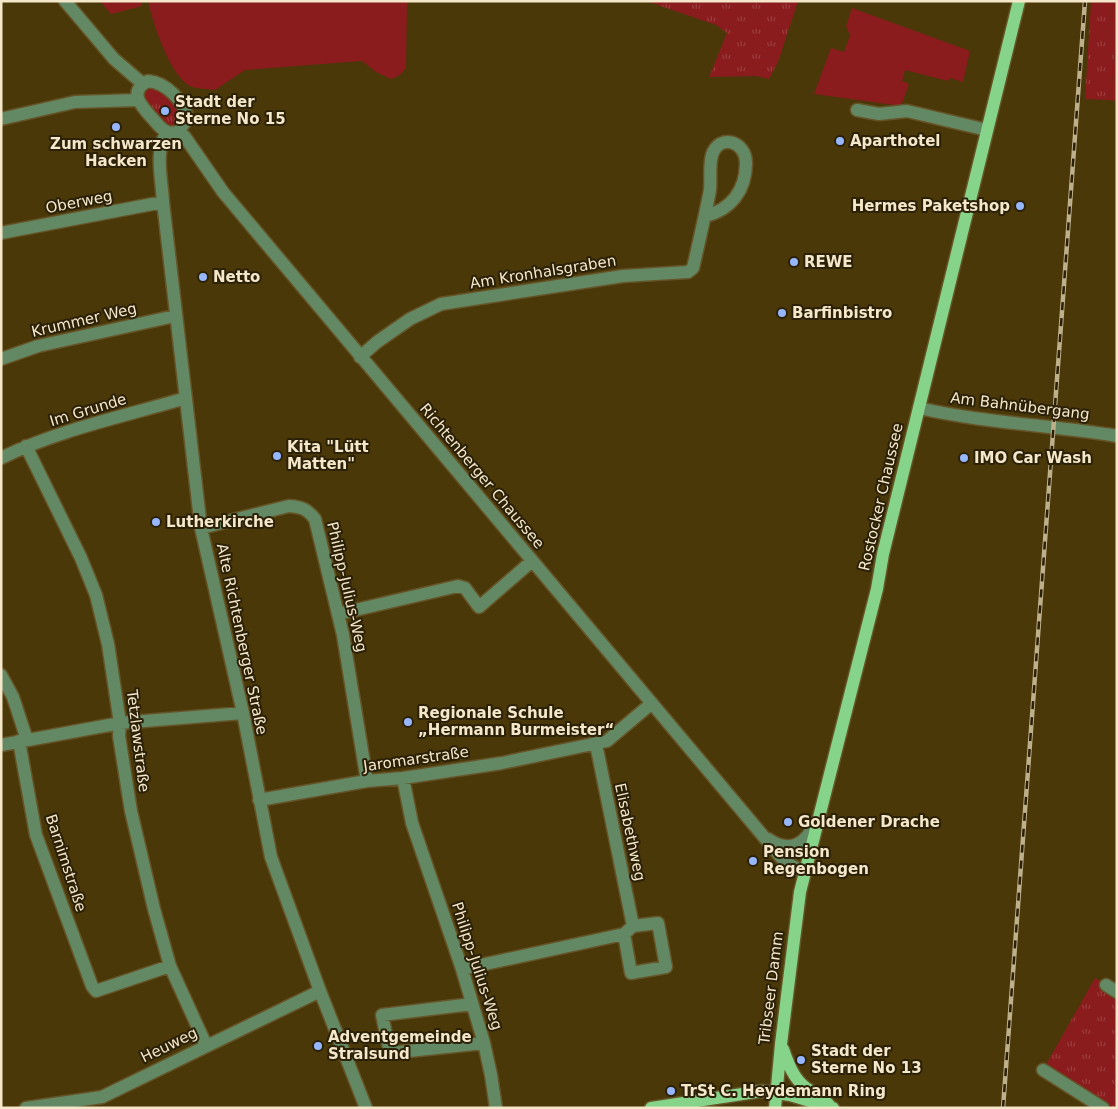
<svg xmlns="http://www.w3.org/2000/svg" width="1118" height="1109" font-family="'DejaVu Sans',sans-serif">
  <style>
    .grass { fill: url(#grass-tufts) }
    .green { fill: #8a1c1e }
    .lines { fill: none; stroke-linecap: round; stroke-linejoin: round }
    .minor-casing { stroke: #655427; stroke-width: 15 }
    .major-casing { stroke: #655427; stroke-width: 15 }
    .minor { stroke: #638864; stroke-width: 12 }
    .major { stroke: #86d48a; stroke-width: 12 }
    .rail-casing { stroke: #bfb08c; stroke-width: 4.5 }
    .rail { stroke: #2b2008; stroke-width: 2.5; stroke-dasharray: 8; stroke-linecap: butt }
    .poi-dot { fill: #96b6fd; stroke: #2b2008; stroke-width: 2 }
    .labels { text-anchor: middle; stroke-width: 4; stroke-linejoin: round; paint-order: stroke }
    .poi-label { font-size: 15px; font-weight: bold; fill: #f5e7ca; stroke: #2b2008; text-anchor: start }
    .street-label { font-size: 15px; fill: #f5e7ca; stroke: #2b2008 }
  </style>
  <defs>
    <pattern id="grass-tufts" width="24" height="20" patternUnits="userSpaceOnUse" patternTransform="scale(1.25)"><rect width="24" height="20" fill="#8a1c1e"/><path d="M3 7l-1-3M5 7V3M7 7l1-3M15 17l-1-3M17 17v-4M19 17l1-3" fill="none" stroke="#9b3d3d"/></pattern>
  </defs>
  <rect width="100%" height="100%" fill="#4a3808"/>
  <!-- grass -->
  <path class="grass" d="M646,1H798L778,62L769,79L756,76L709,77L727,33L716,25Z
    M1091,1H1109L1111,16L1106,33L1108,44H1116L1111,94L1109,100L1085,99Z
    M152,88C163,91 179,107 180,119C178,123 176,126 171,126C164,125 159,117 155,113C148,105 137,94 152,88Z
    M1095,978L1117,991V1108H1103L1043,1070Z"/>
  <!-- green -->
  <path class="green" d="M100,1H141L142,6L111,14Z
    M148,1H407L406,68L400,75L391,79L376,72L362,61L245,70L215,90C208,89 194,89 188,85C169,72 153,24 148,1Z
    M1109,1H1117V101L1109,100L1111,94L1116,44H1107L1106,33L1111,16Z
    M852,8L970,51L963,82L950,78L948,81L905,70L902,81L909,84L901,106L814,94L831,48L844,52L850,35L846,26Z"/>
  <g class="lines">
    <defs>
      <path id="minor" d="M65,1L114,59L143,84
        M148,81C165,82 186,102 187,119L179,131C175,133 172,133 168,132C161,130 157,123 153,119C142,107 127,92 148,81Z
        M857,110L879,114L907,111L987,130
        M1,119L75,102L138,100
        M179,131L185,137L223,192L785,862L804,872
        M167,132C154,151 162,180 163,202L201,528L243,713L271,857L320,991L366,1108
        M1,233L163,202
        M360,357L377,342L410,319L441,304L623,276L688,272L693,268C699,242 705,216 710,190C711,179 709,165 712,155C719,133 746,141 746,163C746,190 731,210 705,216
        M1,359L38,346L175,316
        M919,408C984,423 1051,425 1117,436
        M26,446L81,558L96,595L108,644L120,723L119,736L131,811L154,909L170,966L206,1045
        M1,458C58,430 125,416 186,398
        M201,528L289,506C302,507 307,509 315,519L343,635L367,781
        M338,614L458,586L465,588L479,607L532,561
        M1,675L13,697L27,740
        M19,741L36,835L92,986L96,991L170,966
        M1,745L120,723L243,713
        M403,778L412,823L462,969L484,1043L491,1075L496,1108
        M259,800L367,781L403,778L502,763L607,741L652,703
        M768,839C791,855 806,843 817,821
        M624,934L631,973L666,967L658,923L633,926
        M462,969L624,934L633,926L596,744
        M1106,985L1117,992
        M472,1004L382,1015L390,1053L484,1043
        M1043,1070L1103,1108
        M26,1108L102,1097L320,991"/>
      <path id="major" d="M783,1049C788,1063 793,1078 806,1088C815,1094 822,1097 829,1105
        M651,1108L762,1091L790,1095L833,1108
        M775,1108L781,1044L800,892L877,589L883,554L1019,1"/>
    </defs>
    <!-- minor casing -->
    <use href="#minor" class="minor-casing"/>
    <!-- major casing -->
    <use href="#major" class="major-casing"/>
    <!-- minor -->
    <use href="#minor" class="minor"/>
    <!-- major -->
    <use href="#major" class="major"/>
    <defs>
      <path id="rail" d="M1003,1108L1085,1"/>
    </defs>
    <!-- rail casing -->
    <use href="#rail" class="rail-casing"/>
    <!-- rail -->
    <use href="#rail" class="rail"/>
  </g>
  <!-- markers -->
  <g class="poi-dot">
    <circle cx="165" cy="111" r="5"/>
    <circle cx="116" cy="127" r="5"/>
    <circle cx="840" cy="141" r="5"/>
    <circle cx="1020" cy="206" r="5"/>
    <circle cx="794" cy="262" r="5"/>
    <circle cx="203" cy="277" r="5"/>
    <circle cx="782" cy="313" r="5"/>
    <circle cx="277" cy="456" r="5"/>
    <circle cx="964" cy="458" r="5"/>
    <circle cx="156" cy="522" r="5"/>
    <circle cx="408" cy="722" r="5"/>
    <circle cx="788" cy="822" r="5"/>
    <circle cx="753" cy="861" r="5"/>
    <circle cx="318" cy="1046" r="5"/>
    <circle cx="801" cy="1060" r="5"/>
    <circle cx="671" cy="1091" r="5"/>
  </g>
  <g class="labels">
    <!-- poi labels -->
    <g class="poi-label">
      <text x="175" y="107">Stadt der<tspan x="175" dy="17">Sterne No 15</tspan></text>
      <text x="850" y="146">Aparthotel</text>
      <text x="116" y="149" text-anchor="middle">Zum schwarzen<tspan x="116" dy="17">Hacken</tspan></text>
      <text x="1010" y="211" text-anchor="end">Hermes Paketshop</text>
      <text x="804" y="267">REWE</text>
      <text x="213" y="282">Netto</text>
      <text x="792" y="318">Barfinbistro</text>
      <text x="287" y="452">Kita "Lütt<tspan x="287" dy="17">Matten"</tspan></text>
      <text x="974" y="463">IMO Car Wash</text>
      <text x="166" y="527">Lutherkirche</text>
      <text x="418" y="718">Regionale Schule<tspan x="418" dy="17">„Hermann Burmeister“</tspan></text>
      <text x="798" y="827">Goldener Drache</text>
      <text x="763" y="857">Pension<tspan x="763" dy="17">Regenbogen</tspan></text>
      <text x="328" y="1042">Adventgemeinde<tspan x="328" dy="17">Stralsund</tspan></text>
      <text x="811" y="1056">Stadt der<tspan x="811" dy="17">Sterne No 13</tspan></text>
      <text x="681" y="1096">TrSt C. Heydemann Ring</text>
    </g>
    <!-- street labels -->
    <g class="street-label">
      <text transform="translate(79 202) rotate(-11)" y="5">Oberweg</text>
      <text transform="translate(543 272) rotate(-9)" y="5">Am Kronhalsgraben</text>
      <text transform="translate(84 320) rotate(-13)" y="5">Krummer Weg</text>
      <text transform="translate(1020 406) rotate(7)" y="5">Am Bahnübergang</text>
      <text transform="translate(88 410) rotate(-17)" y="5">Im Grunde</text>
      <text transform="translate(482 476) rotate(50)" y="5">Richtenberger Chaussee</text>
      <text transform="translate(881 497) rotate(-77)" y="5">Rostocker Chaussee</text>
      <text transform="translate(347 587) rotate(77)" y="5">Philipp-Julius-Weg</text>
      <text transform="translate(242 639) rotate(78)" y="5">Alte Richtenberger Straße</text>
      <text transform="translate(138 741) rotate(83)" y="5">Tetzlawstraße</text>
      <text transform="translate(416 759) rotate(-8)" y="5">Jaromarstraße</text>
      <text transform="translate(630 832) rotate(78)" y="5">Elisabethweg</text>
      <text transform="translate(66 863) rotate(72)" y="5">Barnimstraße</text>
      <text transform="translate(477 966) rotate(72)" y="5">Philipp-Julius-Weg</text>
      <text transform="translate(771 988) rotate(-83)" y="5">Tribseer Damm</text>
      <text transform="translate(169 1045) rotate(-26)" y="5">Heuweg</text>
    </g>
  </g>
  <!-- border -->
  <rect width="1118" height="1109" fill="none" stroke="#f5e7ca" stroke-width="5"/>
</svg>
